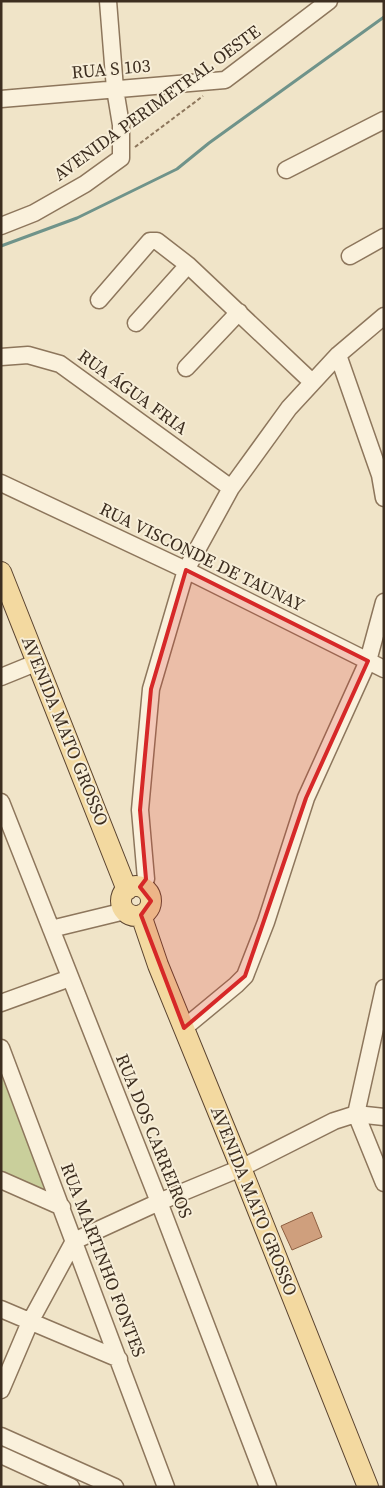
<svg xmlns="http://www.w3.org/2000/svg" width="385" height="1488" font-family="'Source Serif 4',serif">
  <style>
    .green { fill: #c9cf9b }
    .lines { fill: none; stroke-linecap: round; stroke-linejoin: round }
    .stream { stroke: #6f938a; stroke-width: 3 }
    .building { fill: #cf9f7d; stroke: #8d5f41 }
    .minor-casing { stroke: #8d765c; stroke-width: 19 }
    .major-casing { stroke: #5b4430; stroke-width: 22 }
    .path { stroke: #8d765c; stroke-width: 2; stroke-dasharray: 4 2.5; stroke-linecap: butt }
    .minor { stroke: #faf1dc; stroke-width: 16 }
    .major { stroke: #f3d9a0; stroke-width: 20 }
    .marked { fill: #d62828; fill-opacity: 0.2; stroke: #d62828; stroke-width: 4; stroke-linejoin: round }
    .labels { text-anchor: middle; stroke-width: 4; stroke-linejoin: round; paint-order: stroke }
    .street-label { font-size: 18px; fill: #3d2e20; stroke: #f7eed8 }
  </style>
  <rect width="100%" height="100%" fill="#f0e4c8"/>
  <!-- green -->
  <path class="green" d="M1,1074L42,1182L45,1193L1,1178Z"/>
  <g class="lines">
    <!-- stream -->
    <path class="stream" d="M1,246L77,218L177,169L209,143L384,17"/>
  </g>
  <!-- building -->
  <path class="building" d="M312,1212L322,1237L292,1250L281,1226Z"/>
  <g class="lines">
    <defs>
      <path id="minor" d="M1,99L225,80L329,1
        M286,170L384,120
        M1,226L34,213L85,184L121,158V125L115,89L108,1
        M350,256L384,237
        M99,300L150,241H157L188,265L312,382
        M136,323L188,265
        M338,355L380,475L384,498
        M1,357L28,355L60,364L231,488
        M186,368L239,312
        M1,483L186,570L384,669
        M1,677L38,662
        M1,802L159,1202L268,1487
        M140,887L146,879L140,810L151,689L186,570L231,488L289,408L338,355L384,316
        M51,929L125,911
        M384,988L356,1114L384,1183
        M1,1003L70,978
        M184,1028L236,985L245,976L266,922L306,798L368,661L384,602
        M1,1048L166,1487
        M1,1180L62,1207
        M1,1309L119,1359
        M1,1390L30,1322L74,1241L159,1202L241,1168L334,1121L356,1114L384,1117
        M1,1436L115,1487
        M1,1455L71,1487"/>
      <path id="major" d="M1,572L127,890
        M121 901a15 15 0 1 1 30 0a15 15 0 1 1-30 0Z
        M141,915L158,965L241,1168L368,1487"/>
    </defs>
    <!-- minor casing -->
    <use href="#minor" class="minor-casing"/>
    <!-- major casing -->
    <use href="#major" class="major-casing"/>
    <!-- path -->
    <path class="path" d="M135,147L203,96"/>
    <!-- minor -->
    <use href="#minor" class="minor"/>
    <!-- major -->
    <use href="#major" class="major"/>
  </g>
  <!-- marked area -->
  <path class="marked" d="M186,570L368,661L306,798L245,976L184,1028L141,915L151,901L140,887L146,879L140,810L151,689Z"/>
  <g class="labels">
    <!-- street labels -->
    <g class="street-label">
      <text transform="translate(111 69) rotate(-5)" y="6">RUA S 103</text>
      <text transform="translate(157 103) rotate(-36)" y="6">AVENIDA PERIMETRAL OESTE</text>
      <text transform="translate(133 392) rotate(36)" y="6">RUA ÁGUA FRIA</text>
      <text transform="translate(202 557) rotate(26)" y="6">RUA VISCONDE DE TAUNAY</text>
      <text transform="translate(65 731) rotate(68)" y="6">AVENIDA MATO GROSSO</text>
      <text transform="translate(154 1136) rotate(68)" y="6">RUA DOS CARREIROS</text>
      <text transform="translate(254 1201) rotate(68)" y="6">AVENIDA MATO GROSSO</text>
      <text transform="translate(103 1260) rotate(69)" y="6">RUA MARTINHO FONTES</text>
    </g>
  </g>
  <!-- border -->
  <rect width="385" height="1488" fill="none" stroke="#3d2e20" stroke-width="5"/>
</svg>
